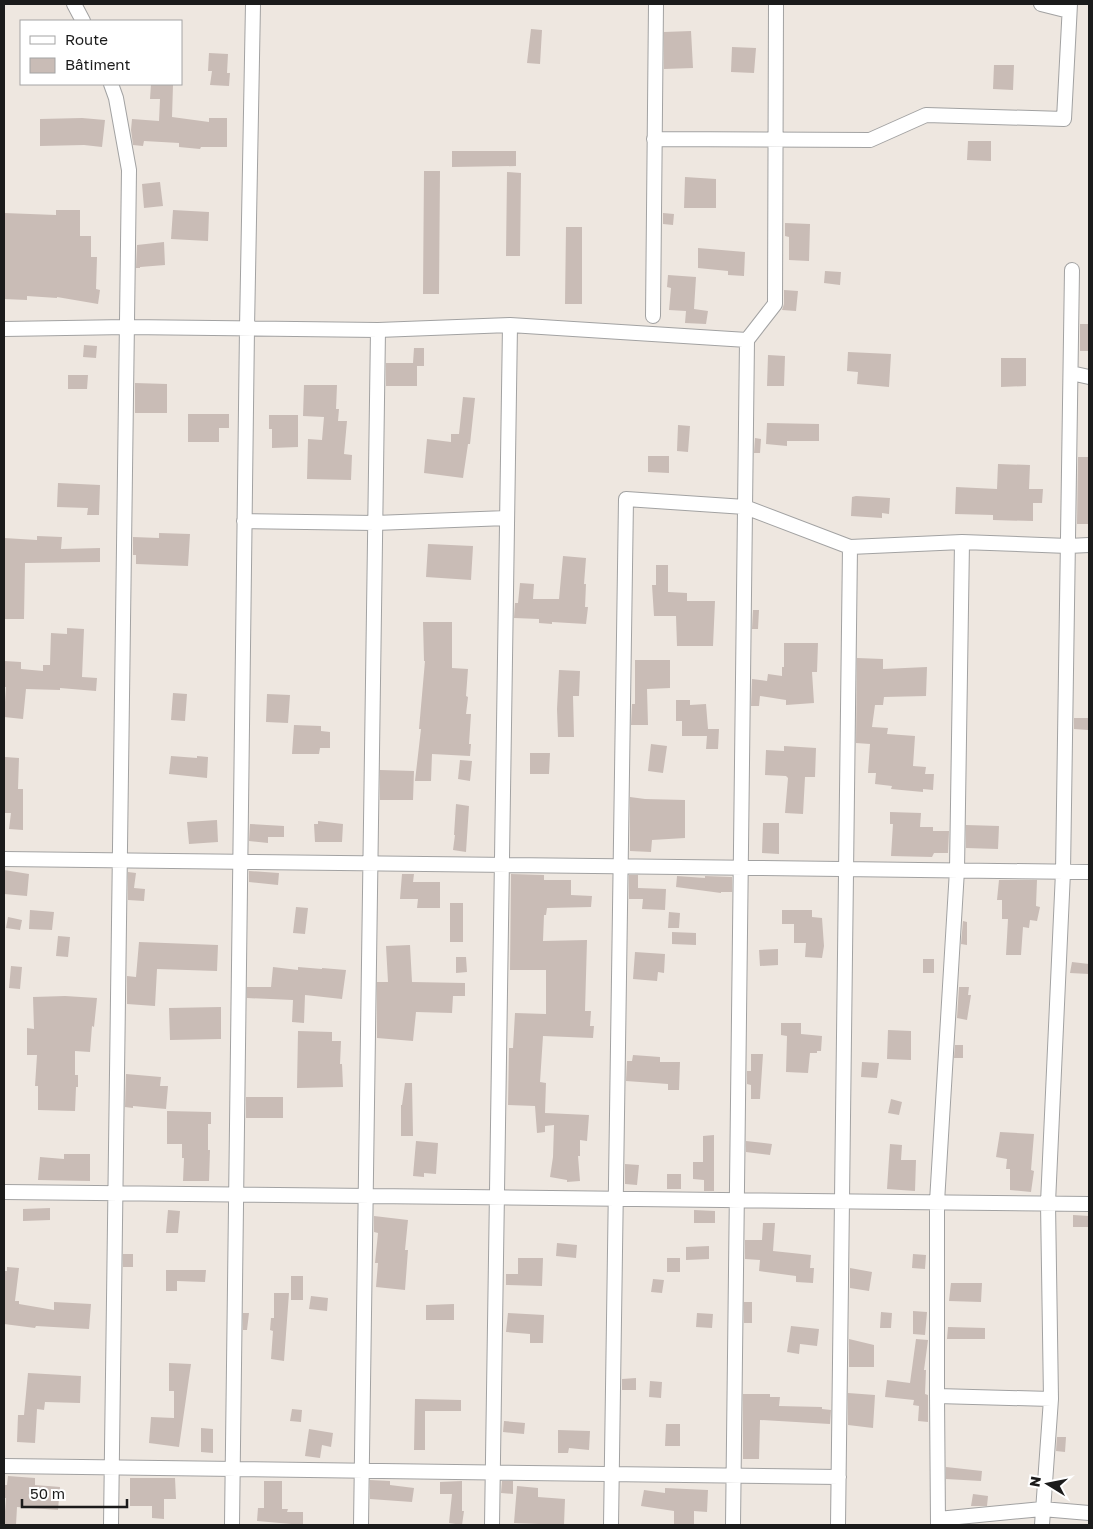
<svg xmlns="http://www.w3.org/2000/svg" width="1093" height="1529" font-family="'Golos Text',sans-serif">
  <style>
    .building { fill: #c9bcb6 }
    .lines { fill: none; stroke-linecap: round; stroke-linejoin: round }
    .minor-casing { stroke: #a2a2a2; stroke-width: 16 }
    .minor { stroke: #fff; stroke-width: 14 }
  </style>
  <rect width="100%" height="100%" fill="#eee7e0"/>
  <!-- building -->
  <path class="building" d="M531,29L542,30L540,64L527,63Z
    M691,31L693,68L664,69V32Z
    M732,47L756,48L754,73L731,72Z
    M209,53L228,54L227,73H230L229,86L210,85L212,71H208Z
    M994,65H1014L1013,90L993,89Z
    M151,84L173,85L172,117L209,122V118H227V147H201L200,149L179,147V143L144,141L143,146L133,145L131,130L132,119L159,121L160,99H150Z
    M82,118L105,120L102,147L84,145L40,146V119Z
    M968,141H991V161L967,160Z
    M452,151H516V166L452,167Z
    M424,171H440L439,294H423Z
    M507,172L521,173L520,256H506Z
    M685,177L716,179V208H684Z
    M160,182L163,206L144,208L142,184Z
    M56,210H80V236H91V257H97L96,289L100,290L98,304L57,297V298L27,296V300L4,299V213L56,215Z
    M173,210L209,212L208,241L171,239Z
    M663,213L674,214L673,225L663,224Z
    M785,223L810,224L809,261L789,260V237L785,236Z
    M566,227H582V304H565Z
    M164,242L165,265L140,267V268H136L137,245Z
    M698,248L745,252L744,276L728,275V271L698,268Z
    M825,271L841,272L840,285L824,283Z
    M668,275L696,277L694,309L708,311L706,324L685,323L686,311L669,310L671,288L667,287Z
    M784,290L798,291L796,311L782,310L784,304Z
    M1080,324H1089V351H1080Z
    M84,345L97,346L96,358L83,357Z
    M414,348H424V366H417V386H386V363H413Z
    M848,352L891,354L889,387L857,384L858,372L847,371Z
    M768,355L785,356L784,386H767Z
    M1001,358H1026V386L1001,387Z
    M68,375H88L87,389H68Z
    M135,383L167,384V413H135Z
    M304,385H337L336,409H339L338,421H347L344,454L352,455L351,480L307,479L308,439L322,440L324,417L303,416Z
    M463,397L475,398L470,444H468L463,478L424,473L427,439L451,442V434H459Z
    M188,414H229V428H219V442H188Z
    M269,415H298V447L272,448V429H269Z
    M767,423L819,424V441H787V446L766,444Z
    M678,425L690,426L688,452L677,451Z
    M755,438L761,439L760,453H754Z
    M648,456H669V473L648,472Z
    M1078,457H1089V524H1077Z
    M998,464L1030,465L1029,489H1043L1042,503H1033V521L993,520V515L955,514L956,487L997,489Z
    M58,483L100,485L99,515H87L88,508L57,507Z
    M856,496L890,498L889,514L882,513V518L851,516L852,497Z
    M159,533L190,534L188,566L136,564V555H133V537L159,538Z
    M37,536L62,537L61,549L100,548V562L25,563L24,619H4V538L37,540Z
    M428,544L473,546L471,580L426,577Z
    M563,556L586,558L584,584H586L585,607H588L586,624L552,622V624L539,623V619L514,618L515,603H518L520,583L534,584L533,599H559Z
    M656,565H668V592L687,593V601H715L713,646H677L676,616H654L652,585H656Z
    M753,610H759L758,629H752Z
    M423,622H452V668L468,669L466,696L468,697L466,714H471L469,744H471L470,756L432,754L431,781H415L421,729H419L425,661H424Z
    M67,628L84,629L82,677L97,678L96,691L60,688V690L26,689L23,719L4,717L6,687H4V661L21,662V669L43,671V665H50L51,633L67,634Z
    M784,643H818L817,672H812L814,703L786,705V700L760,696L759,706H751L752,679L767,681L768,674L782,676V667H784Z
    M857,658L883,659V669L927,667L926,696L884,697L883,705H875L872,727L888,728L887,734L915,736L913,766L926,767L925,774H934L933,790L923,789V792L891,789L892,786L875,784L876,773H868L870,744L856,743Z
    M635,660H670V688L647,689L648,725H631L632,704H635Z
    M559,670L580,671L579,696H573L574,737H558L557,709Z
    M173,693L187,694L185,721L171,720Z
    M267,694L290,695L288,723L266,722Z
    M676,700H690V705L706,704L708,729H719L718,749H706L707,736H682V721H676Z
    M1074,718H1089L1088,730L1074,729Z
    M294,725L321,726V731L330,732V748H320L319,754H292Z
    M651,744L667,746L663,773L648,771Z
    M784,746L816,748L815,777H805L803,814L785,813L788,778L786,776L765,775L766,750L784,751Z
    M530,753H550L549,774H530Z
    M171,756L197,758V756L208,757L207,778L169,774Z
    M5,757L19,758L18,789H23V830L9,829L11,813H4Z
    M460,760L472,761L470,781L458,779Z
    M380,770L414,771L413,800H380Z
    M630,797L645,799L685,800V838L652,840L651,852L630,851Z
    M456,804L469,806L466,852L453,850L455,835H454Z
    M890,812L921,813L920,827H933V831H949L948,853H934L932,857L891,856L893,824H890Z
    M217,820L218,842L189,844L187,822Z
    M318,821L343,824L342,842H315L314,824H318Z
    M763,823H779V854L762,853Z
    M250,824L284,826V837H268V843L249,841Z
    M966,825L999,826L998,849L966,848Z
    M4,870L29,874L27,896L4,894Z
    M249,871L279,873L278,885L249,882Z
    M128,872L136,873L134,888L145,889L144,901L128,900Z
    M402,874H414L413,882H440V908H417L418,899H400Z
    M511,874L544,875V880H571V895L592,896L591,907L547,908L546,915H544L543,941L587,940L585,1011H591L590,1026H594L593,1038L543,1036L540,1082L546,1083L545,1113L589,1115L587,1141L580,1140V1156H578L580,1181L567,1182V1180L550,1177L553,1157L554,1125L545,1126V1132L537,1133L535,1106L508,1105L509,1048H513L515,1013L546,1014V970H510Z
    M629,875H638V888L666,889L665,910L642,909L643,899H629Z
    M677,876L705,878V876L732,877V892H721V893L676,887Z
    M999,880H1037L1036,906L1040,907L1037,921L1030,920L1029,928L1023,927L1021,955H1006L1008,919H1002V900H997Z
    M450,903H463V942H450Z
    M296,907L308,908L305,934L293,933Z
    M30,910L54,912L52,930L29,929Z
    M782,910H812V917L822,918L824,946L822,958L805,957L806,943H794V924H782Z
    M669,912L680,913L679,928H668Z
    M8,917L22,920L20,930L6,928Z
    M963,921L967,922V945L961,944Z
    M672,932L696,933V945L672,944Z
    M58,936L70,937L68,957L56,956Z
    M139,942L218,945L217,971L157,969L155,1006L127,1004V976L136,977Z
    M410,945L412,982L465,983V996H453L452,1013L416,1012L413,1041L377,1038V982H388L386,946Z
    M778,949V965L760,966L759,950Z
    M635,952L665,954L664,973L658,972L657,981L633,979Z
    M456,957H466L467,972L456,973Z
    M923,959H934V973H923Z
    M1072,962L1089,964V974L1070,973Z
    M11,966L22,967L20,989L9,988Z
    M273,967L298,970V967L322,969V968L346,970L342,999L305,995L304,1023L292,1022L293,1000L247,998V987H271Z
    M959,987H969L968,995H971L967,1020L957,1018Z
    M65,996L97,998L94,1027L92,1026L90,1052L75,1051V1075H78V1087H76L75,1111L38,1110V1086H35L37,1055H27V1028L34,1029L33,997Z
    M221,1007V1039L170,1040L169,1008Z
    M781,1023H801V1034L822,1036L821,1051H817V1053H810L808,1073L786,1072L787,1036L781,1035Z
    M888,1030L911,1031V1060L887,1059Z
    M298,1031L332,1032V1041H341L340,1064H342L343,1087L297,1088Z
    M955,1045H963V1058H954Z
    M751,1054H763L760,1099H751V1085L747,1084V1071H751Z
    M633,1055L660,1057V1062H680L679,1090H668V1084L626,1081L627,1061H632Z
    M862,1062L879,1063L877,1078L861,1077Z
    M126,1074L161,1077L160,1086H168L166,1109L133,1106V1108L125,1107Z
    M405,1083H412L413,1136H401V1105H402Z
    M246,1097H283V1118H246Z
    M891,1099L902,1102L899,1115L888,1113Z
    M167,1111L211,1112V1124H208V1150H210L209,1181H183L184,1158H182V1144H167Z
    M1000,1132L1034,1134L1031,1170L1034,1171L1031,1192L1010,1190V1169H1006L1007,1159L996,1157Z
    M714,1135V1191H704V1180L693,1179V1162H703V1136Z
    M416,1141L438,1143L436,1174L424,1173V1177L413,1176Z
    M746,1141L772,1144L770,1155L746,1152Z
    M890,1144L902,1145L901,1160H916L915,1191L887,1189Z
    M64,1154H90V1181L38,1180L40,1157L64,1159Z
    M625,1164L639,1165L637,1185L625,1184Z
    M667,1174H681V1189H667Z
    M50,1208V1220L23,1221V1209Z
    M168,1210L180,1211L178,1233H166Z
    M694,1210L715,1211V1223H694Z
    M1073,1215L1089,1216V1227H1073Z
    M374,1216L408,1220L405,1250H408L405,1290L376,1287L378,1263H375L378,1233L374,1232Z
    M763,1223H775L773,1251L811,1255L810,1268H814L813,1283L796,1282V1276L759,1271L760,1260L745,1259V1240H762Z
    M557,1243L577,1245L576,1258L556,1256Z
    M709,1246V1259L686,1260V1247Z
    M123,1254H133V1267H123Z
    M913,1254L926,1255L925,1269L912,1268Z
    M518,1258H543L542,1286L506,1285V1274H518Z
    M667,1258H680V1272H667Z
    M7,1267L19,1268L15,1301H19V1304L54,1310V1302L91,1304L89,1329L36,1326L35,1328L4,1324V1271H7Z
    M850,1268L872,1272L869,1291L850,1288Z
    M166,1270H206L205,1282L177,1281V1291H166Z
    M291,1276H303V1300H291Z
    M653,1279L664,1280L662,1293L651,1292Z
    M951,1283H982L981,1302L949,1301Z
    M274,1293H289L284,1361L271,1359L273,1331L270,1330L271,1318H274Z
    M311,1296L328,1298L327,1311L309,1309Z
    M744,1302H752V1323H744Z
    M454,1304V1320H426V1305Z
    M913,1311L927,1312L925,1335L913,1334Z
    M881,1312L892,1313L891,1328H880Z
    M243,1313H249L247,1330H243Z
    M508,1313L544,1315L543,1343H530V1334L506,1332Z
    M697,1313L713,1314L712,1328L696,1327Z
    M791,1326L819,1329L817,1346L800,1344L799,1354L787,1352Z
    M948,1327L985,1328V1339H947Z
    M849,1339L874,1345V1367H849Z
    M916,1339L928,1340L924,1370H926L925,1394L928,1395V1422L918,1421L919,1406L913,1405L914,1400L885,1397L887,1380L910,1383Z
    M169,1363L191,1364L179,1447L149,1443L151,1417L174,1418V1391H169Z
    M28,1373L81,1376L80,1403L45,1402L44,1410L37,1409L35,1443L17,1442L18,1415H24Z
    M636,1378V1390H622V1379Z
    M650,1381L662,1382L661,1398L649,1397Z
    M848,1393L875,1395L873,1428L848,1425Z
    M743,1394H770V1397H780L779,1406L822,1407V1409L831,1410L830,1424L760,1420L759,1459H743Z
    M415,1399L461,1400V1411H425V1450H414Z
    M292,1409L302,1410L301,1422L290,1421Z
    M504,1421L525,1423L524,1434L503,1432Z
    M666,1424H680V1446H665Z
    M201,1428L213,1429V1453L201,1452Z
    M309,1429L333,1433L331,1447L322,1445L320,1458L305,1456Z
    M558,1430L590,1431L589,1450L569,1448L568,1453H558Z
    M1057,1437H1066L1065,1452L1056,1451Z
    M946,1467L982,1471L981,1481L946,1479Z
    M8,1476L35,1478V1485L60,1487L58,1510L17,1507L16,1525H4L6,1498H4V1485H7Z
    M130,1478H175L176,1499H164V1519L152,1518V1506H130Z
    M370,1480L390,1481V1485L414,1488L412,1502L370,1499Z
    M264,1481H282V1509H288L287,1512H303V1525L257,1521L258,1508H264Z
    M462,1481V1511H464L462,1525L449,1523L452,1494H440V1482Z
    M502,1481H513V1494L501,1493Z
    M517,1486L538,1488V1497L565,1499L564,1525L514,1523Z
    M665,1488L708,1490L707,1512L694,1511V1525H674V1511L641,1506L644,1490L665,1493Z
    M973,1494L988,1496L987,1506H971Z"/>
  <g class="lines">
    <defs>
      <path id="minor" d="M74,4L83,21
        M1041,4L1069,11
        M111,84L116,98L129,170L111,1525
        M654,139L870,140L926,115L1064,119L1070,4
        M653,316L656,4
        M4,329L127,327L378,330L510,325L747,340
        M1071,373L1089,377
        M244,521L375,523L507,518
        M4,859L1089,872
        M4,1192L1089,1204
        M937,1396L1051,1399
        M4,1466L839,1477
        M938,1519L1042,1509L1089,1513
        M232,1525L247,328L253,4
        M361,1525L378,330
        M492,1525L510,325
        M611,1525L626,499L745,507L850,547L962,542L1068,546L1089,545
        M733,1525L747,340L775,304L776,4
        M838,1525L850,547
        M938,1525L937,1396V1202L957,870L962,542
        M1042,1525L1051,1399L1048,1203L1063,872L1072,270"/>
    </defs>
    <!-- minor casing -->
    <use href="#minor" class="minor-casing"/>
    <!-- minor -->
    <use href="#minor" class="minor"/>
  </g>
  <!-- border -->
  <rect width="1093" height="1529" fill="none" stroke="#1b1b1b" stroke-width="10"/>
  <!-- legend -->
  <rect x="20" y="20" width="162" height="65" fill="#ffffff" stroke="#a4a4a4"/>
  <rect x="30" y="36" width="25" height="8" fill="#ffffff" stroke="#a4a4a4"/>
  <text x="65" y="45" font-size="15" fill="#1b1b1b">Route</text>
  <rect x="30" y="58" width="25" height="15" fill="#c9bcb6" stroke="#a4a4a4"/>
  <text x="65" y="70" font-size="15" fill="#1b1b1b">Bâtiment</text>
  <!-- north arrow -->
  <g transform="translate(1048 1484) rotate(280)" stroke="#ffffff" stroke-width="4" paint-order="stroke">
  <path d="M0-4L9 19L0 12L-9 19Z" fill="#1b1b1b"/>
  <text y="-8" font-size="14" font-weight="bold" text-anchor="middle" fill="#1b1b1b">N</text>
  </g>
  <!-- scale -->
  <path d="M22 1499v8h105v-8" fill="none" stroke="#1b1b1b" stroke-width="2.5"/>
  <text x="30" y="1499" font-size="15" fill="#1b1b1b" stroke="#ffffff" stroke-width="4" paint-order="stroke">50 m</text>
</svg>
